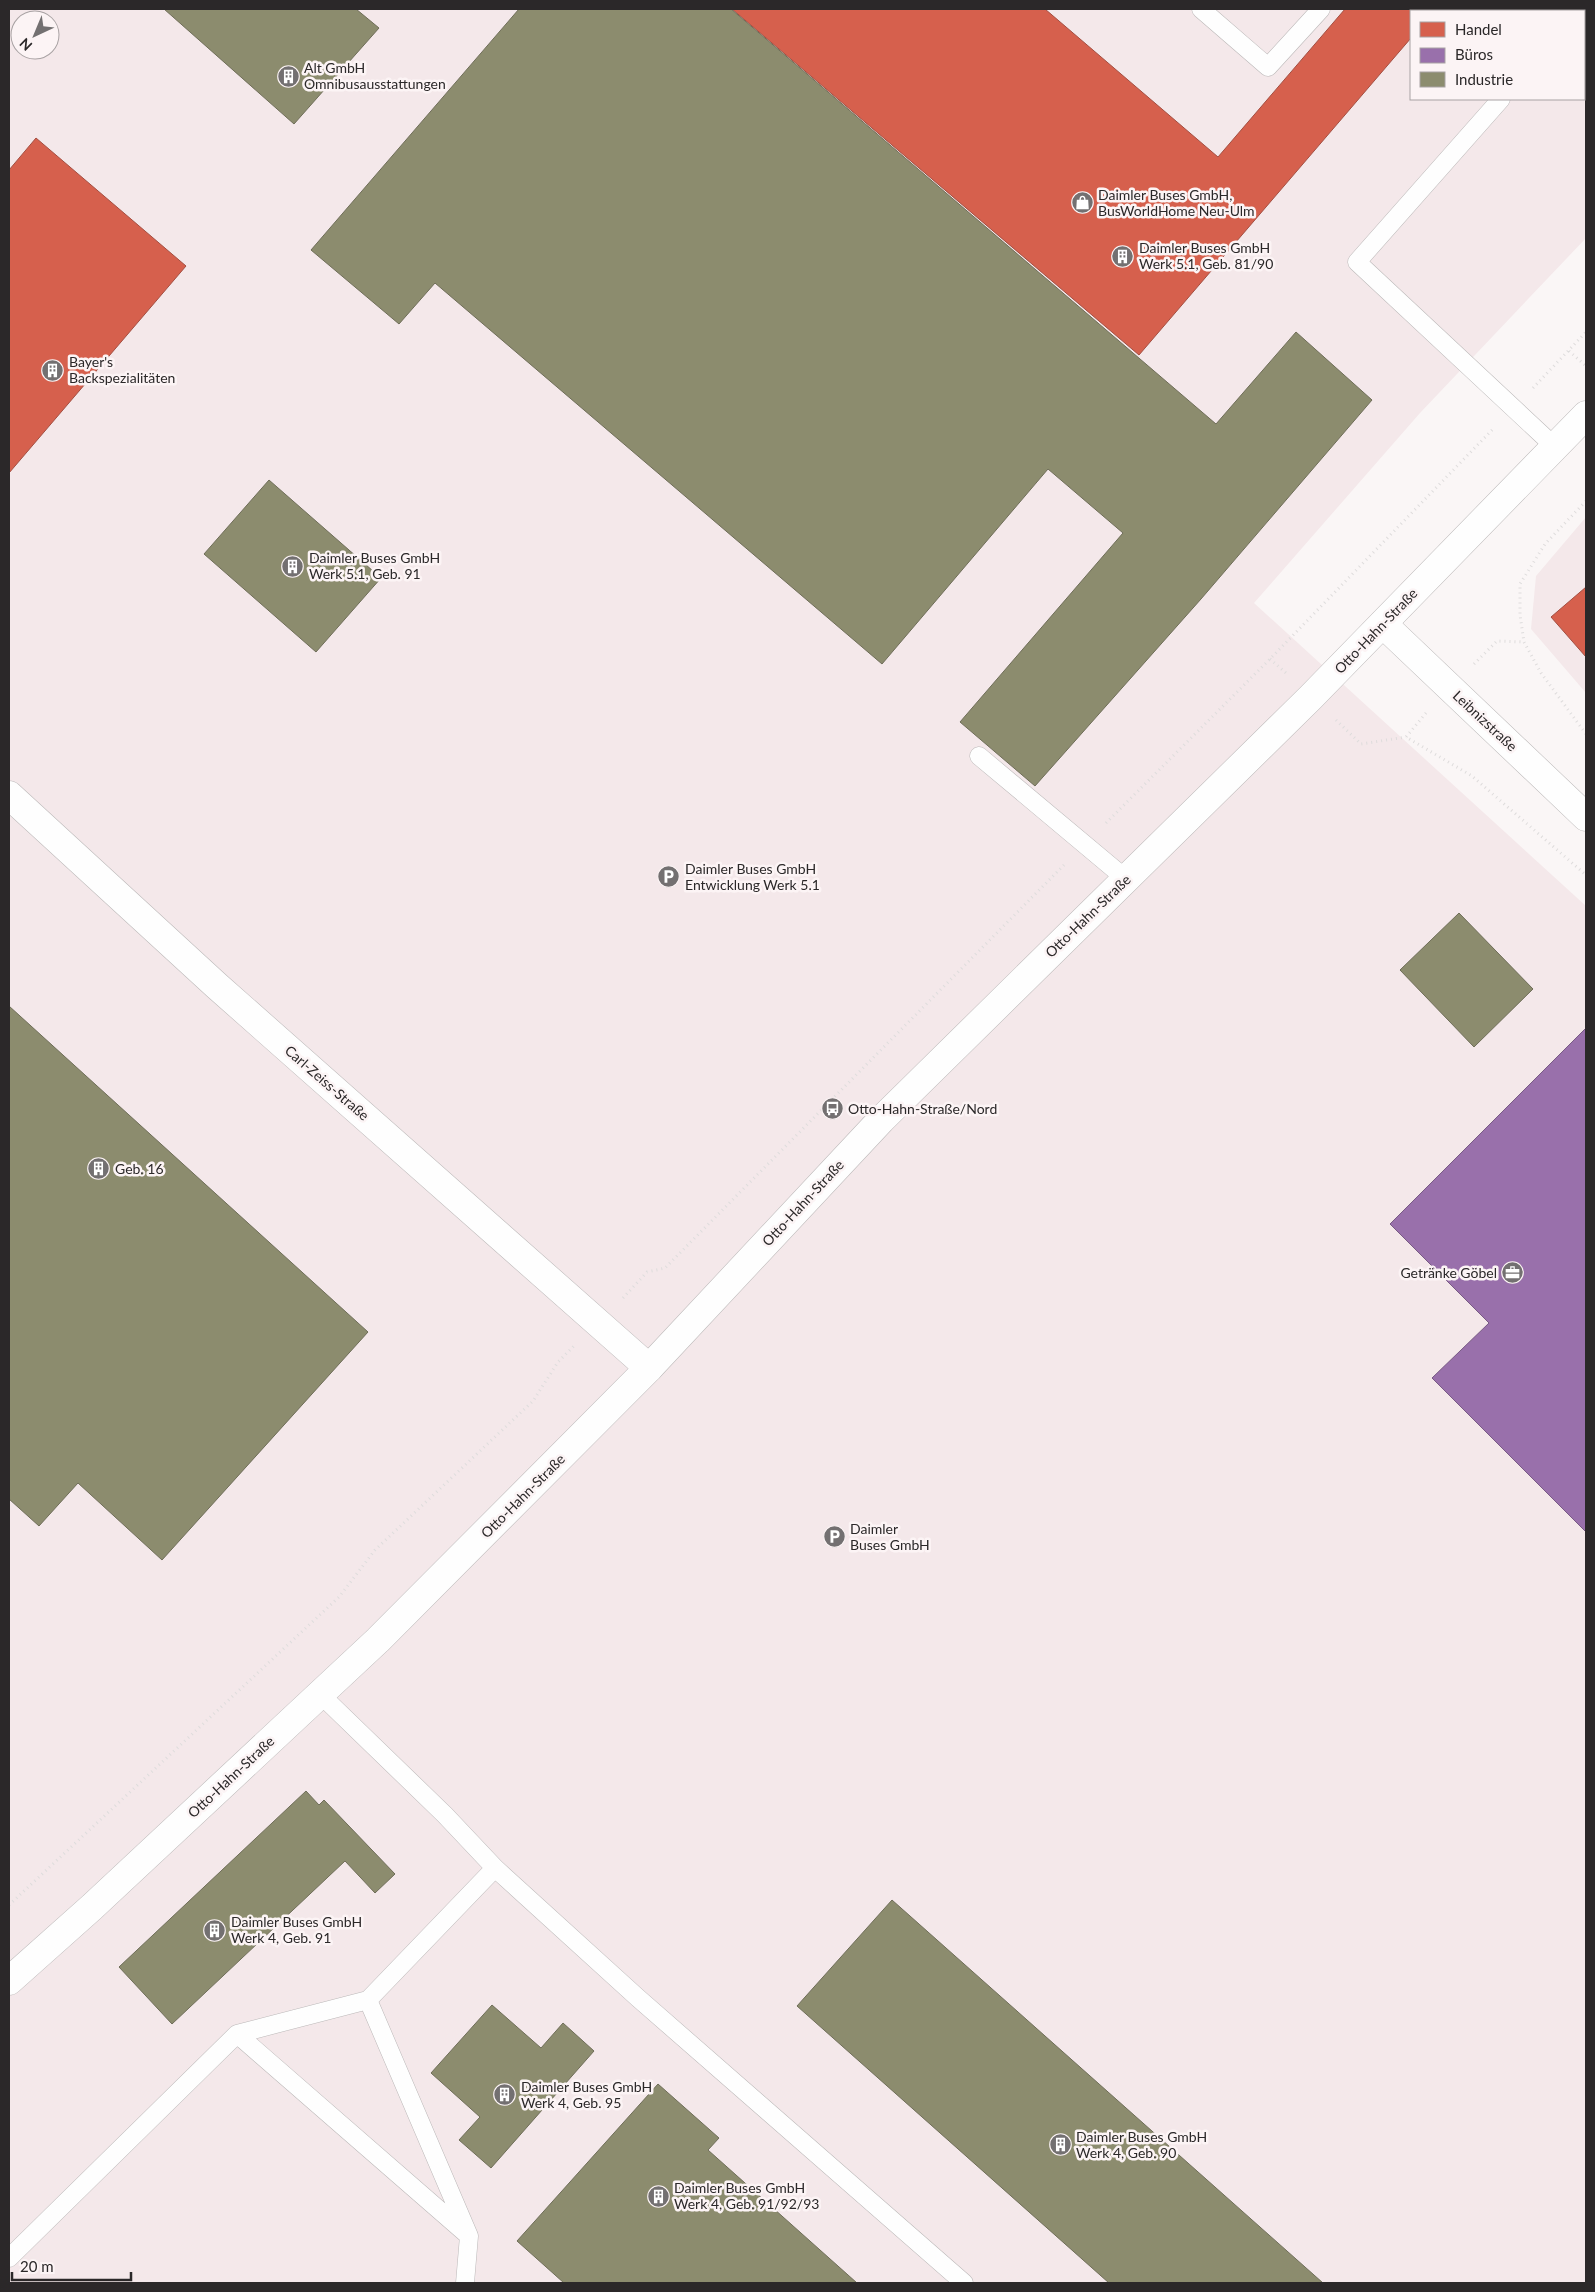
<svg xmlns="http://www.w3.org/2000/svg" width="1595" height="2292" font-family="Lato,sans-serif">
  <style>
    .built { fill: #f4e8ea; fill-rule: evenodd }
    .shops { fill: #d6604d; stroke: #a34f42 }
    .offices { fill: #9970ab; stroke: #785a84 }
    .industry { fill: #8c8c6e; stroke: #6f6e59 }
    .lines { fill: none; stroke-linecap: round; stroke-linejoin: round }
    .service-casing { stroke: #bbb8b8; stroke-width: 19 }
    .minor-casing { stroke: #bbb8b8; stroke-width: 29 }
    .tertiary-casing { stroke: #bbb8b8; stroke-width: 29 }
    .path { stroke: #dedcdc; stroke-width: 3; stroke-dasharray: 1 4; stroke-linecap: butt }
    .service { stroke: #fefefe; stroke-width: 18 }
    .minor { stroke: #fefefe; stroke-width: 28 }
    .tertiary { stroke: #fefefe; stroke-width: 28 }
    .labels { text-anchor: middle; stroke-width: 5; stroke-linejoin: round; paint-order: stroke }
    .poi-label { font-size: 14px; fill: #2b2829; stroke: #fcf4f5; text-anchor: start }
    .street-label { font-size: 14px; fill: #2b2829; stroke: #fcf4f5 }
  </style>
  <rect width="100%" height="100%" fill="#faf6f6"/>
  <!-- built -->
  <path class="built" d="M9,9H1586V238L1420,413L1254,603L1586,906V2283H9ZM1411,11H1584V99H1411ZM20,20H50V50H20Z
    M1586,517V693L1531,629L1536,576Z"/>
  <!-- shops -->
  <path class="shops" d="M732,9H1045L1218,157L1345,9H1437L1434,11H1411V38L1139,355Z
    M36,138L186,266L9,473V170Z
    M1586,587V657L1551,617Z"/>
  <!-- offices -->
  <path class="offices" d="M1586,1028V1532L1432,1378L1489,1323L1390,1224Z"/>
  <!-- industry -->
  <path class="industry" d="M164,9H356L379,28L294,124Z
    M519,9H731L1216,424L1296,332L1372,400L1201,599L1035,786L960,722L1123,533L1048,469L882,664L435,283L399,324L311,250Z
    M269,480L381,578L316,652L204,554Z
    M1459,913L1533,989L1474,1047L1400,970Z
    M9,1006L368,1332L162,1560L78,1483L39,1526L9,1499Z
    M306,1791L319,1805L324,1800L395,1874L375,1893L345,1861L172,2024L119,1967Z
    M892,1900L1323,2283H1109L797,2006Z
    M492,2005L541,2048L563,2023L594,2051L491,2168L459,2140L480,2117L431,2073Z
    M658,2084L719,2138L708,2150L857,2283H564L517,2241Z"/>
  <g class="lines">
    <defs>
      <path id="service" d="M1201,9L1268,67L1321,9
        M1544,9L1545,11
        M1578,11L1580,9
        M1501,99L1357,262L1554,446
        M979,756L1126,879
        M320,1694L445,1815L495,1868L638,1998L964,2283
        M368,2000L469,2236L465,2283
        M237,2034L469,2236
        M9,2258L237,2034L368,2000L495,1868"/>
      <path id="minor" d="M1383,624L1586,817
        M9,795L217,986L649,1368"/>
      <path id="tertiary" d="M9,1981L92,1907L378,1640L649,1368L881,1120L1311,697L1586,415"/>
    </defs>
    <!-- service casing -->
    <use href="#service" class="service-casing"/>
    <!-- minor casing -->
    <use href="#minor" class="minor-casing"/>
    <!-- tertiary casing -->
    <use href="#tertiary" class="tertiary-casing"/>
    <!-- path -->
    <path class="path" d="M1569,351L1586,366
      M1533,388L1586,332
      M1586,501L1545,544L1520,584V615L1524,642L1541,673L1586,734
      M1270,659L1286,673
      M1474,664L1497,641L1524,642
      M1426,713L1406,737L1472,776L1586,875
      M1336,720L1361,744L1406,737
      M1106,823L1270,659L1494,428
      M623,1298L647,1272L665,1268L1064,865
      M9,1905L339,1597L375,1550L533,1401L558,1362L574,1346"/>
    <!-- service -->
    <use href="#service" class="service"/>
    <!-- minor -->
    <use href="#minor" class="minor"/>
    <!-- tertiary -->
    <use href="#tertiary" class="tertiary"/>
  </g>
  <!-- icons -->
  <defs>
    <symbol id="building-disc" viewBox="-11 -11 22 22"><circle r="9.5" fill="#737071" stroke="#fcf4f5"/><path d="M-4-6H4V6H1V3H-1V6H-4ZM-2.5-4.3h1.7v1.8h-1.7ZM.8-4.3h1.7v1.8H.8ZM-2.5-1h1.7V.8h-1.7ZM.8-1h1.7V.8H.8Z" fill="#fff"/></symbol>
    <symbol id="shop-disc" viewBox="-11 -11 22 22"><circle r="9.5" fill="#737071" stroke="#fcf4f5"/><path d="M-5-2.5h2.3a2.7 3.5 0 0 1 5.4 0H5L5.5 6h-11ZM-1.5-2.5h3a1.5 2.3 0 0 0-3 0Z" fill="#fff"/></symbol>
    <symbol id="parking-disc" viewBox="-11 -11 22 22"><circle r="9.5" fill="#737071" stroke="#fcf4f5"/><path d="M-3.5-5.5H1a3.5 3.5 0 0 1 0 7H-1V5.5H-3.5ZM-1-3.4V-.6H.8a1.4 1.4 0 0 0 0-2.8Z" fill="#fff"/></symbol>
    <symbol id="bus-disc" viewBox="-11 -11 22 22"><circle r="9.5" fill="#737071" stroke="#fcf4f5"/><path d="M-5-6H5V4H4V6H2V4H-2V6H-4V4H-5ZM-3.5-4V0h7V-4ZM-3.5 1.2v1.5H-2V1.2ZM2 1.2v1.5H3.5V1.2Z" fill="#fff"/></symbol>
    <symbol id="office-disc" viewBox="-11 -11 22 22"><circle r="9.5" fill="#737071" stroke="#fcf4f5"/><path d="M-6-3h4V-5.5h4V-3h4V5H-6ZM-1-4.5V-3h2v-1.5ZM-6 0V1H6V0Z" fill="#fff"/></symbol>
  </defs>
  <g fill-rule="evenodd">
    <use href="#building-disc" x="276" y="64" width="25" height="25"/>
    <use href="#shop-disc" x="1070" y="190" width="25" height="25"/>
    <use href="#building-disc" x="1110" y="244" width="25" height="25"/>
    <use href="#building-disc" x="40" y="358" width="25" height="25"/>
    <use href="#building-disc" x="280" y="554" width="25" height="25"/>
    <use href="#parking-disc" x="656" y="864" width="25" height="25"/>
    <use href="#bus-disc" x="820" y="1096" width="25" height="25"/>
    <use href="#building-disc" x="86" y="1156" width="25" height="25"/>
    <use href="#office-disc" x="1500" y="1260" width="25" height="25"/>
    <use href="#parking-disc" x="822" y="1524" width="25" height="25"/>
    <use href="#building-disc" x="202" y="1918" width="25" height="25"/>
    <use href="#building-disc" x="492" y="2082" width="25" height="25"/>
    <use href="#building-disc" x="1048" y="2132" width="25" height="25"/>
    <use href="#building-disc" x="646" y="2184" width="25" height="25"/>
  </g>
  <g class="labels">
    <!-- poi labels -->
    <g class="poi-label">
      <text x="304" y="73">Alt GmbH<tspan x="304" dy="16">Omnibusausstattungen</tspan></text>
      <text x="1098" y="200">Daimler Buses GmbH,<tspan x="1098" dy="16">BusWorldHome Neu-Ulm</tspan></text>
      <text x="1139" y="253">Daimler Buses GmbH<tspan x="1139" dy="16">Werk 5.1, Geb. 81/90</tspan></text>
      <text x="69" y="367">Bayer's<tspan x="69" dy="16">Backspezialitäten</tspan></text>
      <text x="309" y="563">Daimler Buses GmbH<tspan x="309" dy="16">Werk 5.1, Geb. 91</tspan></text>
      <text x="685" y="874">Daimler Buses GmbH<tspan x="685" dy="16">Entwicklung Werk 5.1</tspan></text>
      <text x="848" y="1114">Otto-Hahn-Straße/Nord</text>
      <text x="115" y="1174">Geb. 16</text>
      <text x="1497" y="1278" text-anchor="end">Getränke Göbel</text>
      <text x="850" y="1534">Daimler<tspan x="850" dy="16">Buses GmbH</tspan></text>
      <text x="231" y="1927">Daimler Buses GmbH<tspan x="231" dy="16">Werk 4, Geb. 91</tspan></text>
      <text x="521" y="2092">Daimler Buses GmbH<tspan x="521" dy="16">Werk 4, Geb. 95</tspan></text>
      <text x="1076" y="2142">Daimler Buses GmbH<tspan x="1076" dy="16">Werk 4, Geb. 90</tspan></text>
      <text x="674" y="2193">Daimler Buses GmbH<tspan x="674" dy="16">Werk 4, Geb. 91/92/93</tspan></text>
    </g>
    <!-- street labels -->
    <g class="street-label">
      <text transform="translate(1376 631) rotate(-46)" y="5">Otto-Hahn-Straße</text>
      <text transform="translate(1485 721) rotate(43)" y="5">Leibnizstraße</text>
      <text transform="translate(1088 916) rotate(-44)" y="5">Otto-Hahn-Straße</text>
      <text transform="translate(327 1083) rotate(41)" y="5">Carl-Zeiss-Straße</text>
      <text transform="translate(803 1203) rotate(-47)" y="5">Otto-Hahn-Straße</text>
      <text transform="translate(523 1496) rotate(-45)" y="5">Otto-Hahn-Straße</text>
      <text transform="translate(231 1777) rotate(-43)" y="5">Otto-Hahn-Straße</text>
    </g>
  </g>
  <!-- border -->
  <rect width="1595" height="2292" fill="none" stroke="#2b2829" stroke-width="20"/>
  <!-- legend -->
  <rect x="1410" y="10" width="175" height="90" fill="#fcf4f5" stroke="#a8a2a3"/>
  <rect x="1420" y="22" width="25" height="15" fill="#d6604d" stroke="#a8a2a3"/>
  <text x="1455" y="35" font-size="15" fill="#2b2829">Handel</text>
  <rect x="1420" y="48" width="25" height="15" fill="#9970ab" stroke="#a8a2a3"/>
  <text x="1455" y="60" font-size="15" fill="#2b2829">Büros</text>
  <rect x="1420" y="72" width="25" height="15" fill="#8c8c6e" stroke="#a8a2a3"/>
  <text x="1455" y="85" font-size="15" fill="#2b2829">Industrie</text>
  <!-- north arrow -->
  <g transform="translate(35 35) rotate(224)"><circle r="24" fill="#fcf4f5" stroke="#a8a2a3"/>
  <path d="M0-4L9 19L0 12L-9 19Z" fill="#737071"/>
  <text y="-8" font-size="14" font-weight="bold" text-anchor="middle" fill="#2b2829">N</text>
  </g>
  <!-- scale -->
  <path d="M12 2272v8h119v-8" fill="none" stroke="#2b2829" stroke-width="2.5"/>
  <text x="20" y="2272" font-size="15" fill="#2b2829" stroke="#fcf4f5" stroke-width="4" paint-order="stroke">20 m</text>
</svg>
